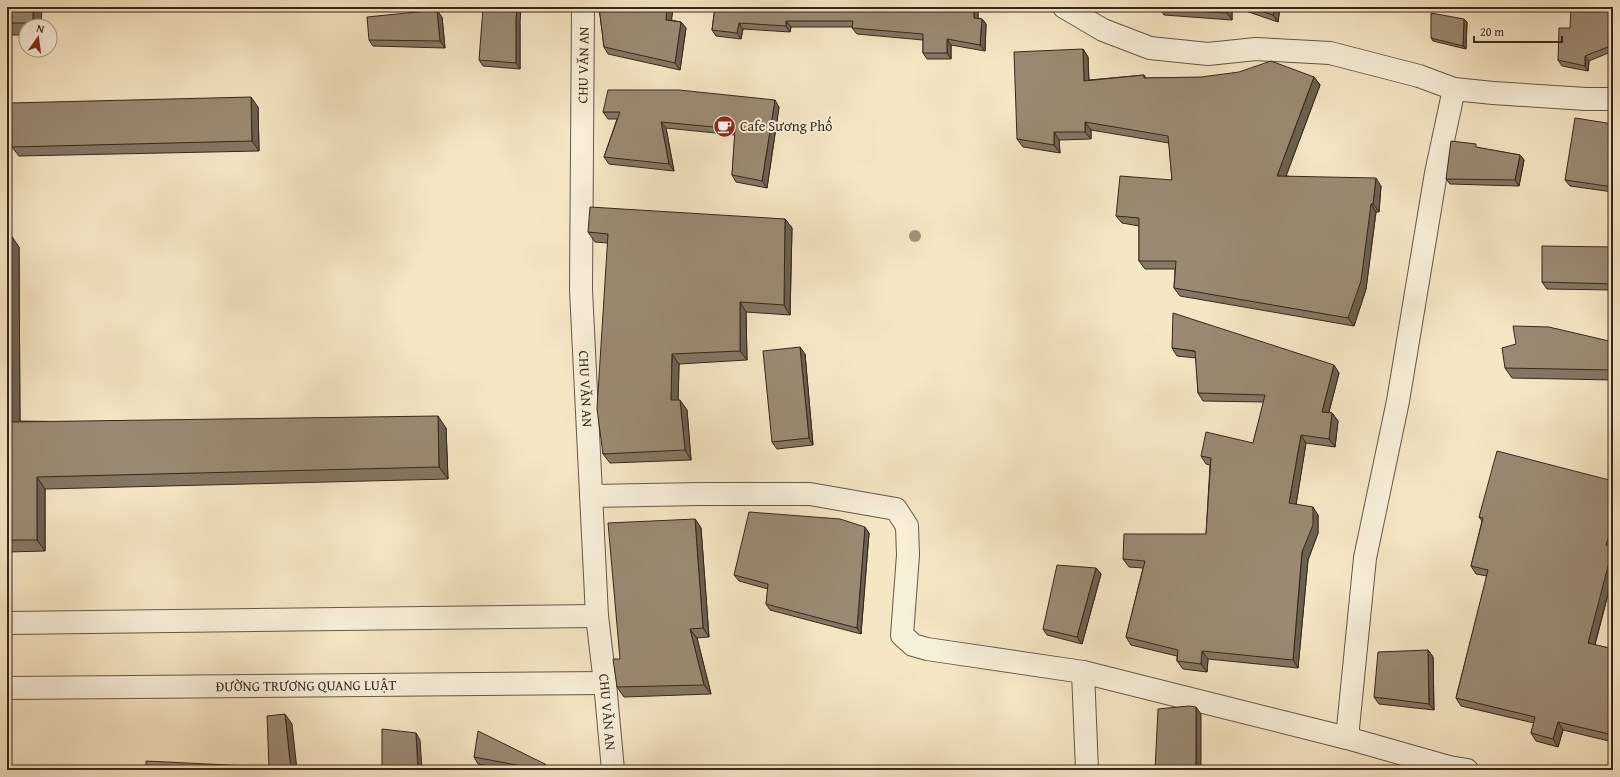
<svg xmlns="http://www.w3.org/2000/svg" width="1620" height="777" font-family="'Gentium Book Plus',serif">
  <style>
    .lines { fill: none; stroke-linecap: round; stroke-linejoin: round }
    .minor-casing { stroke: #665745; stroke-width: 24 }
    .minor { stroke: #f8efd9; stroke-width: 22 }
    .tree { fill: #a2937a }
    .wall { fill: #847763; stroke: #37271b }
    .shaded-wall { fill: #6c6150; stroke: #37271b }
    .building { fill: #9a8a73; stroke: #37271b }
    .labels { text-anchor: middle; stroke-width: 4; stroke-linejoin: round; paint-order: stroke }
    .street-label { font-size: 14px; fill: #37271b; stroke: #f8efd9 }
    .poi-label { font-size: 14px; fill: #37271b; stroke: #f8efd9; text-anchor: start }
  </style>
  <rect width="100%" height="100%" fill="#f5e6c4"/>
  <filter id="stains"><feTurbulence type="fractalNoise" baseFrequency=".005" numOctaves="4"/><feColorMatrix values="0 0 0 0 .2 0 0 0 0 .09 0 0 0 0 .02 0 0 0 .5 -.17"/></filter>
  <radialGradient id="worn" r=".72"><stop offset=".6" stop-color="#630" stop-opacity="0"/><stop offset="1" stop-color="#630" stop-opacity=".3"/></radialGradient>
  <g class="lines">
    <defs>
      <g id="minor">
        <path id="s1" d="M583,7L581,290L597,616L605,683L613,770"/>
        <path d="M1064,7L1103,30L1150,48L1208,54L1256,49L1330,53L1419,76L1454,89L1493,93L1586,99H1613"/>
        <path d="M591,496L701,494H810L896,509L907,526L908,555L902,635L913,645L927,649L1083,672L1347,738L1449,767L1467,770"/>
        <path d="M7,623L597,616"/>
        <path d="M1083,672L1087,770"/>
        <path id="s2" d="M7,688L605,683"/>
        <path d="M1347,738L1365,558L1398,401L1436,173L1454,89"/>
      </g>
    </defs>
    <!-- minor casing -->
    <use href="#minor" class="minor-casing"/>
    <!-- minor -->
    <use href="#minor" class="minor"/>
  </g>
  <!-- trees -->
  <circle class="tree" cx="915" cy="236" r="6"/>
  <!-- wall -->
  <path class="wall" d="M7,7L41,26H26V35H7Z
    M599,7H673L671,20L681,22L686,28L680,70L608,54L604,47Z
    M715,7H978V18L982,19L986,24L985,51L951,45V59H927L923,53V40L857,34L852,28L853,27H791L790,32L743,29L741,39L716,36L712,30Z
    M1232,7V20L1164,15L1160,9Z
    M1234,7H1280L1278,22Z
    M1378,7H1393L1392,9Z
    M1613,7V51L1589,61L1588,71L1562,66L1558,60L1570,28Z
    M442,17L445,48L373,46L369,40Z
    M1467,22L1466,49L1433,41L1431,38Z
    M520,24V69L483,66L479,60Z
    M1083,49L1088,57L1089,80L1144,75L1146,78L1314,77L1320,85L1286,176L1381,186L1379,212H1376L1366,289L1354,326L1180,296L1174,288L1175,269H1145L1139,261V226L1122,223L1116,216L1172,180L1169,143L1091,130V139L1059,140L1060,153L1023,147L1017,139Z
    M258,107L259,151L19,156L12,147Z
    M779,107L767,188L736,182L732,175L735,135L666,128L674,171L609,164L604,157L617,119H608L603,112Z
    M1613,124V192L1570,186L1565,180Z
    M1479,148L1520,155L1524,160L1519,186L1450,184L1446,179Z
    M785,219L792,228L790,315L746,312L747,360L679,364L678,400L687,410L691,460L610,463L603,454L608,243L595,242L588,232Z
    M7,235L19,247L20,421L446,428L448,479L45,489V551L7,552Z
    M1613,247V290L1547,289L1542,282Z
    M1613,343V380L1512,378L1505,368Z
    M1172,348L1339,373L1329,412L1332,413L1338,421L1335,447L1306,443L1296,504L1318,515V533L1308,560L1298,668L1208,659L1207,672L1183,669L1177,661V656L1131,645L1126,637L1143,568L1129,567L1123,559L1206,534L1210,465L1206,464L1201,456L1253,443L1264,402L1203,401L1198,393L1196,358L1177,356Z
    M805,354L813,445L777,449L772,442Z
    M1613,481V575L1595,645L1613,649V742L1563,730L1558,747L1536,741L1531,733L1534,723L1461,706L1456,698L1487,576L1476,574L1471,566L1482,521L1479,517Z
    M695,519L701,528L709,637L697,638L711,694L624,697L617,687L620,659Z
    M869,533L861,634L770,610L766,604L768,589L739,581L734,575Z
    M1096,568L1101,574L1082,644L1047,635L1043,629Z
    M1428,650L1433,657L1434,710L1379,704L1374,697Z
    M474,757L545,764L549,770H509L478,764Z"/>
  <!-- shaded-wall -->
  <path class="shaded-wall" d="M33,7H42L41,26H35L33,23Z
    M517,7H521L520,24V69L516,63V18Z
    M667,7H673L671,26L666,20Z
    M974,7H978V24L974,18Z
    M1227,7H1232V20L1227,13Z
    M1275,7H1280L1278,22L1273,15Z
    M437,10L442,17L445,48L440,41Z
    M982,19L986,24L985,51L980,45Z
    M1464,19L1467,22L1466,49L1463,46Z
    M786,21L791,27L790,32L786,26Z
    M681,22L686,28L680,70L675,63Z
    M739,23L743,29L741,39L737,33Z
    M947,39L951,45V59L947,53Z
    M1083,49L1088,57L1089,89L1084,81Z
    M1585,56L1589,61L1588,71L1585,66Z
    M1314,77L1320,85L1283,184L1277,176Z
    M251,97L258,107L259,151L252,141Z
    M775,100L779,107L767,188L762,181Z
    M661,122L666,128L674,171L669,164Z
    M1085,122L1091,130V139L1085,132Z
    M1054,132L1059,140L1060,153L1054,145Z
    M1520,155L1524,160L1519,186L1515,180Z
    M1376,178L1381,186L1379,212L1373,204Z
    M1371,204L1376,212L1366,289L1354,326L1348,318Z
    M785,219L792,228L790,315L784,305Z
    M11,235L19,247L20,433L11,422Z
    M740,302L746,312L747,360L740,351Z
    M800,347L805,354L813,445L809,438Z
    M672,354L679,364L678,410L671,400Z
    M1334,365L1339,373L1327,419L1322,412Z
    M680,400L687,410L691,460L685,450Z
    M1332,413L1338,421L1335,447L1329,439Z
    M438,416L446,428L448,479L439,467Z
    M1301,435L1306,443L1295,511L1289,503Z
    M37,477L45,489V551L37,540Z
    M1313,507L1318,515V533L1308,560L1298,668L1293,660L1302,552Z
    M695,519L701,528L709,637L703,628Z
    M1613,525V575L1593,651L1588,643L1606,545Z
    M865,527L869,533L861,634L857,628Z
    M1096,568L1101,574L1082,644L1077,637Z
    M690,629L697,638L711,694L704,685Z
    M1428,650L1433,657L1434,710L1429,704Z
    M1202,651L1208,659L1207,672L1201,664Z
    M1196,707L1201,714V770H1196Z
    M285,714L292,724L297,770H291Z
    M1558,722L1563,730L1558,747L1553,739Z
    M416,733L420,740L422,770H418Z
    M545,764L549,770H543Z"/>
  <!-- building -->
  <path class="building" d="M7,7H33V23H7Z
    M493,7H517L516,18V63L479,60L483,8L493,9Z
    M599,7H667L666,20L681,22L675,63L604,47Z
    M715,7H974V18L982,19L980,45L947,39V53H923V34L852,28L853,21H786V26L739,23L737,33L712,30Z
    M1160,7H1227V13L1160,9Z
    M1249,7H1275L1273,15Z
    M1571,7H1613V45L1585,56V66L1558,60L1559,28H1570Z
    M437,10L440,41L369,40L367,17Z
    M1431,13L1464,19L1463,46L1431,38Z
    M1083,49L1084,81L1144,75V78L1201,77L1239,72L1271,61L1314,77L1277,176L1376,178L1373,204H1371L1361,281L1348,318L1174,288L1176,261H1139V218L1116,216L1120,176L1172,180L1168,136L1085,122V132H1054V145L1017,139L1014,52Z
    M608,90H679L775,100L762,181L732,175L735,129L661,122L669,164L604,157L620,112H603Z
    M251,97L252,141L12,147L11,103Z
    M1575,118L1613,124V187L1565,180Z
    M1451,141L1476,144V147L1520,155L1515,180L1446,179Z
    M590,207L785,219L784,305L740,302V351L672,354L671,400H680L685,450L603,454L597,409L608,234L588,232Z
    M7,235H11V422L438,416L439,467L37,477V540H7Z
    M1542,246L1613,247V284L1542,282Z
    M1173,313L1334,365L1322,412L1332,413L1329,439L1301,435L1289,503L1313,507V525L1302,552L1293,660L1202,651L1201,664L1177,661L1178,650L1126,637L1145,561L1123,559L1124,534H1206L1211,458L1201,456L1206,432L1253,443L1265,395L1198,393L1195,351L1172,348Z
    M1513,326L1549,327L1609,341L1613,343V370L1505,368L1502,348L1516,344Z
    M800,347L809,438L772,442L763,351Z
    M1497,451L1613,481V525L1606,545L1613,547L1588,643L1613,649V735L1558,722L1553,739L1531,733L1535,717L1456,698L1488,570L1471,566L1483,518L1479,517Z
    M749,512L840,519L865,527L857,628L766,604L768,584L734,575Z
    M695,519L703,628L690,629L704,685L617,687L613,659H620L608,523Z
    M1057,565L1096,568L1077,637L1043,629Z
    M1428,650L1429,704L1374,697L1378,652Z
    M1189,706L1196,707V770H1155L1158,709Z
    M285,714L291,770H146V761L269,767L267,716Z
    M382,729L416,733L418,770H382Z
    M478,731L545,764L543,770L474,757Z
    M1388,766L1411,770H1388Z"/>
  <!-- icons -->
  <defs>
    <symbol id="cafe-disc" viewBox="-11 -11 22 22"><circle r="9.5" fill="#8f2418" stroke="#f8efd9"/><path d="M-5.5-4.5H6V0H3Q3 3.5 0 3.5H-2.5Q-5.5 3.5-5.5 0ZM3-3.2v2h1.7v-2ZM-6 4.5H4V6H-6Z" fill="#fff"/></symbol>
  </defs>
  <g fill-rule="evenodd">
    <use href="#cafe-disc" x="712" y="114" width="25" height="25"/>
  </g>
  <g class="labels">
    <!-- street labels -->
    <g class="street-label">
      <text transform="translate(583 65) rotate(-89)" y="5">CHU VĂN AN</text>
      <text dy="5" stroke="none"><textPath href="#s1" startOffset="382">CHU VĂN AN</textPath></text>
      <text dy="5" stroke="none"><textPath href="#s2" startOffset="299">ĐƯỜNG TRƯƠNG QUANG LUẬT</textPath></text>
      <text dy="5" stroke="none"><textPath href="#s1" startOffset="706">CHU VĂN AN</textPath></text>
    </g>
    <!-- poi labels -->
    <g class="poi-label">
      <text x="740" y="131">Cafe Sương Phố</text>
    </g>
  </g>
  <!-- margin -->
  <rect width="1620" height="777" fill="none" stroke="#f5e6c4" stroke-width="24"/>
  <rect x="8" y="8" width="1604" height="761" fill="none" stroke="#37271b" stroke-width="2"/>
  <rect x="12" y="12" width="1596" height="753" fill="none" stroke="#37271b"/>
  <!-- north arrow -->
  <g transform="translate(38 38) rotate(14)"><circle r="19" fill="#f8efd9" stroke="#ab9f8d"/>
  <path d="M0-3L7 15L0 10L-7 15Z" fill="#8f2418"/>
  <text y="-6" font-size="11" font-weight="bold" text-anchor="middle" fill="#37271b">N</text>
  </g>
  <!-- scale -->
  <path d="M1474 36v6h88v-6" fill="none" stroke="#37271b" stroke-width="2"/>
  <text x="1480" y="36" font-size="12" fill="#37271b" stroke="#f8efd9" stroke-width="3" paint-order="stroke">20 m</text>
  <rect width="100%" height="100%" filter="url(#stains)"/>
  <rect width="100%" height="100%" fill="url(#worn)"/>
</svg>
